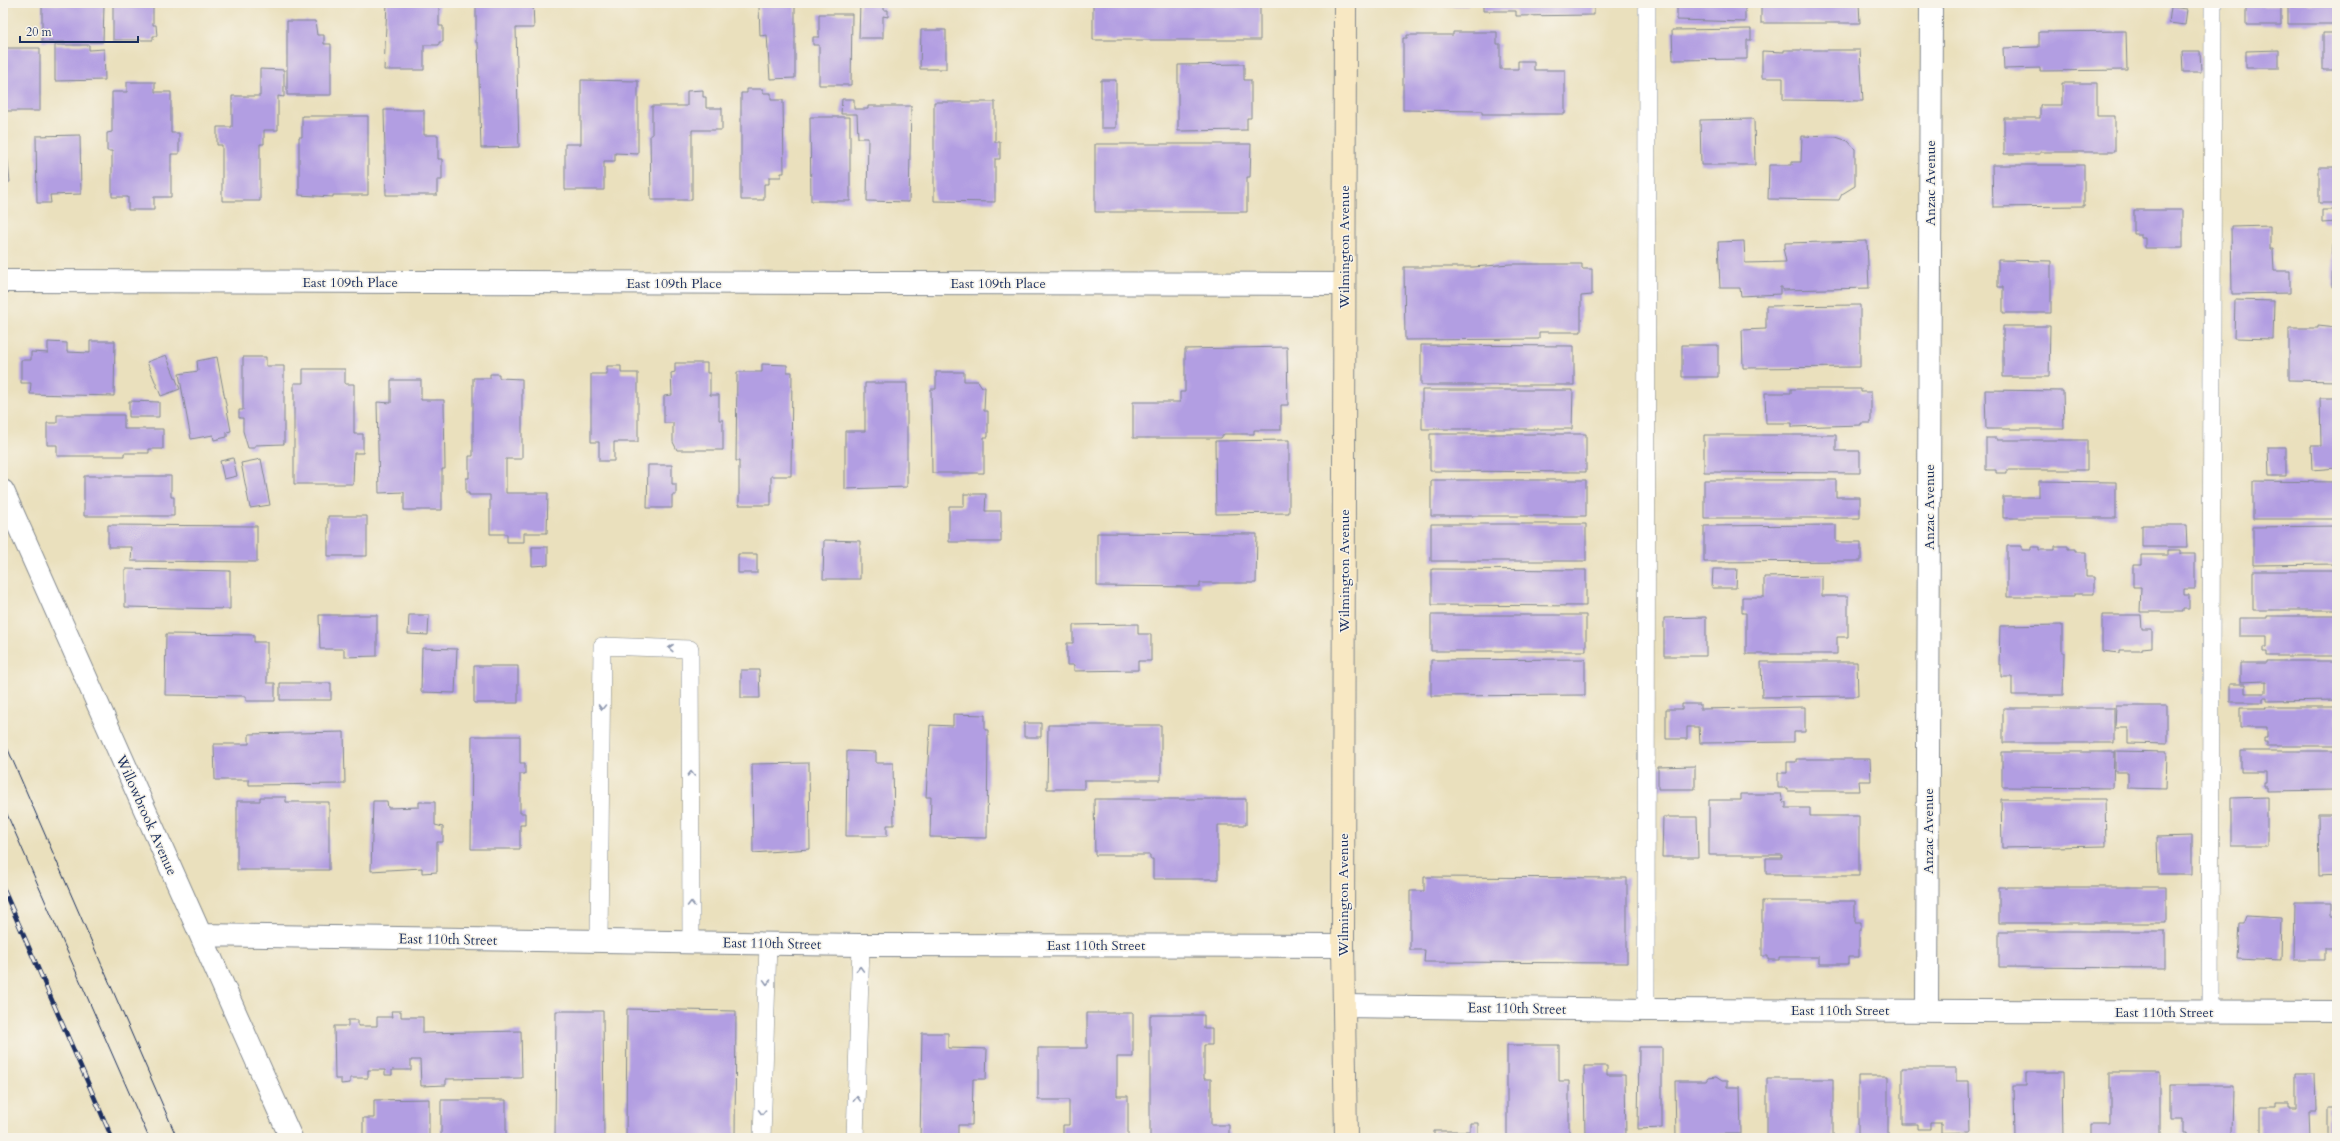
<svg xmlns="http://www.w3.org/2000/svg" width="2340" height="1141" font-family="Cardo,serif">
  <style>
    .building { fill: #b29ee2 }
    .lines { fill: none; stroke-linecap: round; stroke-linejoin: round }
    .lane-casing { stroke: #82888e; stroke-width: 18 }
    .street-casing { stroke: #82888e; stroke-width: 24 }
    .secondary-casing { stroke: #82888e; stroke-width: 24 }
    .lane { stroke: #fff; stroke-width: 17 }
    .street { stroke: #fff; stroke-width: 22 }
    .secondary { stroke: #f8e8c3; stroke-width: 22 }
    .tram { stroke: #1b2f5e; stroke-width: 1 }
    .rail-casing { stroke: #1b2f5e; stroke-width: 4.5 }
    .rail { stroke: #f7f3e8; stroke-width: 3; stroke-dasharray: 9; stroke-linecap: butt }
    .oneway { stroke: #8d97ae }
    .labels { text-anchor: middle; stroke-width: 3; stroke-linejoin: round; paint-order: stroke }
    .street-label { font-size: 14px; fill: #1b2f5e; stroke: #f7f3e8 }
  </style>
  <rect width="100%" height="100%" fill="#f7f3e8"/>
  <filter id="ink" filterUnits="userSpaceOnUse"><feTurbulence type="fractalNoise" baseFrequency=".025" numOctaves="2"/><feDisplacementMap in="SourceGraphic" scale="8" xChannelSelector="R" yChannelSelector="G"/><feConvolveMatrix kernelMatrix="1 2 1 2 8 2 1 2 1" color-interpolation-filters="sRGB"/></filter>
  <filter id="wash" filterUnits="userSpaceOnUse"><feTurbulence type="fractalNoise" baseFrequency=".012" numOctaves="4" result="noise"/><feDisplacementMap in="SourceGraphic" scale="16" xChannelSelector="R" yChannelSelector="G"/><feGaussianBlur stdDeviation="0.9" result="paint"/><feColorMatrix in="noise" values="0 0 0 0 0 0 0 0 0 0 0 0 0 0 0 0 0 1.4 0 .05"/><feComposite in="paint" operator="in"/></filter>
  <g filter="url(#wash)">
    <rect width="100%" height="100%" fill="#eae0bd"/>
    <g id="blocks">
      <!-- building -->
      <path class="building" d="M113,3H153V25H156L157,36H153V40H113Z
        M387,3H439V26H443V42H439V45H424V70H384Z
        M476,3H533L534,28H516L519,147L481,148L478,43H476Z
        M737,3H795V78L770,79L767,35L760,36L759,6H737Z
        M860,3H884V10H888V17L883,16V38H859Z
        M1093,3H1260V40H1093Z
        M1427,3H1468V6H1428Z
        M1483,3H1594V15L1516,16V11H1483Z
        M1677,3H1745V22L1677,20Z
        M1761,3H1859L1860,23H1761Z
        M2288,3H2337V24H2288Z
        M42,4L104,5L103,42H42Z
        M2246,6H2281V25H2246Z
        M2171,7L2187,9L2185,25L2169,23Z
        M819,14H852L851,85H819V45H813V37H819Z
        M287,21H315L317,35H324V44H331V95H287Z
        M1751,29V40H1747V59L1673,60L1672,30Z
        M921,30H946V69H920Z
        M2126,31L2127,70L2040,71V68L2004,69L2003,48L2039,47V32Z
        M1453,32H1497V44H1500V69H1518V61H1534V70H1565V114H1482V111L1403,110V38H1407V35H1453Z
        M2323,33H2337V70H2323Z
        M55,45H89V50L104,49L105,80L55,81Z
        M3,48H40V111H3Z
        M1784,50H1860L1863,101L1783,100V78H1762V51L1784,52Z
        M2279,50V68H2246V51Z
        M2182,51H2200L2201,72H2183Z
        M1244,64V80H1251V118H1247V130L1178,131V65Z
        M260,69L284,70V97L278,96V130H264V144H260V201H222V145H217V127H232V96H260Z
        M581,80L638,81V154L615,153V161H604V190H565V144H581Z
        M1101,80H1116V128H1101Z
        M127,82H155V92H171V133H179V154H171V197H154V210H128V197H112V151H107V133L112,132V92H127Z
        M2062,83H2097V116H2115V152H2040V154H2004V118H2040V105H2062Z
        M747,89H763V93H771V100H783L784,173H781V177H769V184H764V200H741V93H747Z
        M703,90V97H706V108H722V130H692V200H651L650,135H652V106H687V91Z
        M842,99H854V109H868V106H911L909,202L867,201L868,138H858L857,114H841Z
        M934,102H995V142H1000V159H995V202L934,201Z
        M384,110H424V135H438V159H442V180H437V195H386Z
        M302,116H368V195H333V197L299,195V137H302Z
        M810,117H850V201H811Z
        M1754,119L1755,165H1701L1700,120Z
        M3,135H5L10,182L3,183Z
        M80,135L81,194L50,195L51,203H37L36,136Z
        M1802,136L1836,137L1848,141L1855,149V186L1842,194L1839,200L1768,199L1769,165H1792V162H1801Z
        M1095,144H1251L1250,177H1247V212H1095Z
        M1992,165H2084V206L1993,207Z
        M2319,167H2337V203H2319Z
        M2134,210H2183V248H2145V237H2141V234H2134Z
        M2322,210H2337V222L2322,223Z
        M2270,226V249H2273L2274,271H2290V293L2232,294L2231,227Z
        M1744,241L1745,263L1786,262L1783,248H1785V243L1867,241L1869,288L1782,290V287H1780V294L1741,296L1740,288H1720L1718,242Z
        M2333,244H2337V287H2332Z
        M1998,260L2051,261V313H2003V287H1998Z
        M1510,264H1582V269H1592V295L1581,296V332H1539V339L1405,340L1404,267H1473Z
        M2235,300L2274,301L2273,339L2234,338Z
        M1860,305V367L1743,368L1742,330L1766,329V306Z
        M2003,326H2050L2049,377H2003Z
        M2318,326L2337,328V381L2289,380V328H2318Z
        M90,341H115L114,396L30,394L31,383H21V360H31V352L48,353V342L67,343V352L90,353Z
        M1421,345L1574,346V385H1421Z
        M1682,345H1718V377H1682Z
        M1287,347L1288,405H1281V430H1254V434H1224L1221,438H1133V402H1180V392H1185V349Z
        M166,355L180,389L161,396L147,362Z
        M217,357L231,431L227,432V437L214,440L213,435L191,439L179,374L198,371L197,361Z
        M243,357H266V366H284V444L255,445V448H248L243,431V418H239V410H243Z
        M675,363H707V373H710V395H719V420H723V450H677L673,442V423H664V396L672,395L671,373L675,372Z
        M762,364L787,365V372H792L791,476H771V505H739V461H736L737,372H762Z
        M607,366H621V373H638V442H614V461H599V442H591V374H607Z
        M303,369H345V384H354V434H363V453H354L353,484H294V383H303Z
        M936,372H964V381H978L982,387H985L984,411H988V437H984V473H932L931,389H936Z
        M490,374H499V378L522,379V459H506V493H548L547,533H524V542H507V534H490V495H469V493H466V478H469V456H473V378H490Z
        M391,380H421V400H444L445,469H442V510H404V492L379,493L377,402L391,403Z
        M865,383H907V487L845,489V431H865Z
        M1791,389H1861V392H1871V423H1861V425L1792,427V423H1766L1765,393H1791Z
        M1422,390H1573L1572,429H1422Z
        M1985,390L2063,391L2064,429H1986Z
        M2320,398H2337V468L2312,470L2311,446H2321Z
        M129,401L159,402V417H129Z
        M57,415H124V429H163V449H149V453H124V456H57V445H47V423H57Z
        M1430,434H1586V472L1430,471Z
        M1704,435H1836V451H1860V473L1704,472Z
        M1986,438H1997V440H2087V470H2007V473H1996V470H1986Z
        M1289,440V513L1216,514L1215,441Z
        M2268,447H2286V476H2269Z
        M233,458L237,476L224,479L220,461Z
        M261,459L270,505L250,508L241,463Z
        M648,465H672V484H676V495H672V508H647Z
        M84,476H171V497H174V516H84Z
        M1431,480H1586V516H1431Z
        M1704,480H1836V497H1860V518H1704Z
        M2039,481L2116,482V518H2003V497H2039Z
        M2253,481L2337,482V519H2253Z
        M964,494H986L985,511H1001V542H949V506H964Z
        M328,516H367V556H328Z
        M1431,524H1586V561H1431Z
        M108,525L257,526V562L131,561L132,547H108Z
        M1836,525V542H1861V561L1704,562V526Z
        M2142,525H2186L2187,547H2142Z
        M2337,526V564L2253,565V527Z
        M1097,533L1257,534L1256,583H1200V587L1097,586Z
        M824,540L860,541V579H823Z
        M2007,546H2022V550H2031V547H2039V550H2055V546H2068V549H2075V552H2086V577H2094V594H2074V597H2007Z
        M532,547H548V565L532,566Z
        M2168,550H2181V554H2195V589H2184V595H2189V609H2183V612H2140L2141,587H2133V565H2141V555H2168Z
        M738,554H757V573H738Z
        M125,569L230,571V609L125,607Z
        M1432,569L1586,570V606L1432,605Z
        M1713,569H1737L1736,588H1712Z
        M2253,571H2337V610H2253Z
        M1822,576V596H1848V637H1837V654H1746V613H1742V597H1764V577Z
        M319,615H377V656L344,657V649H320Z
        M409,615H429L428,635L408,634Z
        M1431,615H1586V651H1431Z
        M2102,615H2141L2142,629H2152V647L2142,648V650H2120V653L2102,651Z
        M2267,616H2337V656H2267V652H2264V647H2267V636H2239V618H2267Z
        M1706,617V656H1664V618Z
        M1138,624V634H1151V661H1138V670L1074,671V665H1067V643H1073V625Z
        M2062,625V652H2064L2063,695H2012V677H2001V665H1999L2000,626Z
        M166,634L254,635V642H267V683H275V701H246V696L165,695Z
        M422,648L457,649L455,693L421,692Z
        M1585,659V695L1431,696V660Z
        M2267,661H2337V700L2267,701V698H2263V702H2230V684H2245V693H2266V681L2240,682V663H2267Z
        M1761,662H1857L1858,696L1762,697Z
        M474,666H518V703H474Z
        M741,670H759L760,698H741Z
        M280,683H331V700H280Z
        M1682,704H1700V709L1805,707V732H1794V742L1700,743L1699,727H1687V739H1666V709H1682Z
        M2116,706H2167V744L2128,743V728H2115Z
        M2265,707H2337V746H2267V742H2264V738H2267V727H2240V708H2266Z
        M2003,708H2114V743H2003Z
        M953,714L985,715V730H988L987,838L930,837L931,797H926L930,725L953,726Z
        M1024,723H1041V737H1024Z
        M1048,725H1161V780H1084V789H1047Z
        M344,732L345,784L249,785V780H215L214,744H249V734Z
        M472,736H520V763H525V774H520V813H525V825H520V849H471Z
        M847,751L876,752V763H893L894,825H887V836H846Z
        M2115,751L2167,752L2166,789L2128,788V772H2115Z
        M2241,751H2337V790L2267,791V787H2264V783H2267V772H2241Z
        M2002,752H2114L2113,788L2002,787Z
        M1796,759H1870L1871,781H1859L1860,791H1787V788H1778V773H1787V762H1796Z
        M809,763L810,849L753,853L752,764Z
        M1695,766V789H1658V767Z
        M1741,794H1781L1783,802H1786V808H1810V816H1859V876H1782V874H1766V858H1782V855H1709V800H1741Z
        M260,797H286V802H329V870H237V801H260Z
        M2267,797V846H2231V798Z
        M1094,799H1246V825H1218V879H1153V859H1150V855H1095Z
        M2001,799H2105L2106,846L2002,848Z
        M373,801H387L388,808L419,807V802H435V825L443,827V842H437V872L422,873V868L371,871Z
        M2318,814H2337V875L2319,876Z
        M1663,817H1697L1698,857H1662Z
        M2192,836V874H2158L2157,837Z
        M1424,877L1627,878V963L1424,962L1425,950H1410V891H1424Z
        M1999,887H2166V923H1999Z
        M1762,901H1855V922H1861V930H1859V957H1848V964H1819V957H1779V960H1768V956H1762Z
        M2295,902H2332V915H2337V948H2325V960H2294Z
        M2246,916L2282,918L2281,960L2237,958L2239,924H2243Z
        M1999,931H2165V968L1999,967Z
        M627,1009L736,1011L735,1138H626Z
        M391,1011H401V1017H423V1033L521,1031L522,1078L446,1079V1085L421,1086L420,1060H411V1070H392V1075H385V1070H368V1078H350V1083L341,1084V1079H335L334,1026H348V1020H358V1026H377V1017H392Z
        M556,1011H603L604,1138H555Z
        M1087,1013H1133V1057H1117V1096H1128V1138H1063V1125H1069V1100H1038V1048H1087Z
        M1150,1015H1204V1028H1212V1045H1204V1079H1211V1125H1229V1138H1150Z
        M922,1033H948V1048L987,1049L986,1079H973L972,1125H958V1138H920Z
        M1507,1045H1559V1081H1569V1138L1507,1137Z
        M1639,1047H1662V1128L1638,1129Z
        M1584,1066H1607V1075H1625L1626,1138H1585Z
        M1902,1068H1956V1081H1969L1970,1132L1941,1133V1123H1930V1129H1918V1124H1902Z
        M2026,1072H2063L2064,1138H2014L2013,1086H2026Z
        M2110,1072H2160V1138H2091V1125H2110Z
        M2295,1073H2314L2315,1111H2307L2308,1138H2260V1108H2276V1104H2288V1108H2295Z
        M1858,1076H1888V1138H1858Z
        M1716,1077L1722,1081H1727V1087H1740L1741,1134H1718V1136L1705,1134V1138H1676L1675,1081H1706L1708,1078Z
        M1767,1079H1833V1138H1767Z
        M2170,1085H2233L2232,1138H2185V1133H2181V1119H2170Z
        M429,1099V1138H363V1118H374V1100Z
        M441,1100H506V1138H441Z
        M2328,1108H2337V1138H2328Z
        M1470,1123H1478V1138H1434V1131H1470Z"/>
    </g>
  </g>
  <g filter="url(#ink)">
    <use href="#blocks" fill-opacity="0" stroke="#82888e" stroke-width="1"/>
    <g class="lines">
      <defs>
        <path id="lane" d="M599,941L602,646L690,649L691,943
          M1646,1010L1647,3
          M2210,1012L2213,3
          M762,1138L768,943
          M855,1138L861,945"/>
        <path id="street" d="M3,281L1344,284
          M3,491L291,1138
          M201,935L861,945L1343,946
          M1344,1006L1646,1010L2337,1012
          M1927,1010L1931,3"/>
        <path id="secondary" d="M1345,3L1343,946L1346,1138"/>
      </defs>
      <!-- lane casing -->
      <use href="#lane" class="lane-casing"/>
      <!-- street casing -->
      <use href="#street" class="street-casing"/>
      <!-- secondary casing -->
      <use href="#secondary" class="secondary-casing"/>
      <!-- lane -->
      <use href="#lane" class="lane"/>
      <!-- street -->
      <use href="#street" class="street"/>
      <!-- secondary -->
      <use href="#secondary" class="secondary"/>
      <!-- tram -->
      <path class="tram" d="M3,738L177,1138
        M3,805L149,1138"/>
      <defs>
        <path id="rail" d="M3,888L112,1138"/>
      </defs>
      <!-- rail casing -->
      <use href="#rail" class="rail-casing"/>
      <!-- rail -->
      <use href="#rail" class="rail"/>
    </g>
    <!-- one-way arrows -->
    <defs><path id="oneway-chevron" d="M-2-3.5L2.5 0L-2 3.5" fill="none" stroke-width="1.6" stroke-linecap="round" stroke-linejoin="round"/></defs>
    <g class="oneway">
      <use href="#oneway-chevron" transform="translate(671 648) rotate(-178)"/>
      <use href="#oneway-chevron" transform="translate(602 707) rotate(91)"/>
      <use href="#oneway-chevron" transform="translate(691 774) rotate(-90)"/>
      <use href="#oneway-chevron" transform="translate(691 904) rotate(-90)"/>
      <use href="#oneway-chevron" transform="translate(860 969) rotate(-88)"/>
      <use href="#oneway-chevron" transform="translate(767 982) rotate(92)"/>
      <use href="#oneway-chevron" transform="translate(857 1099) rotate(-88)"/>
      <use href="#oneway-chevron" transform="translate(762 1112) rotate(92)"/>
    </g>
  </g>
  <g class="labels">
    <!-- street labels -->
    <g class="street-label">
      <text transform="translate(1930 183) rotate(-90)" y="5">Anzac Avenue</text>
      <text transform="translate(1344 247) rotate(-90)" y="5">Wilmington Avenue</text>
      <text x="350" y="287">East 109th Place</text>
      <text x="674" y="288">East 109th Place</text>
      <text x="998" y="288">East 109th Place</text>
      <text transform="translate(1929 507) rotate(-90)" y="5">Anzac Avenue</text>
      <text transform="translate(1344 571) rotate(-90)" y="5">Wilmington Avenue</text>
      <text transform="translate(147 815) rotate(66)" y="5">Willowbrook Avenue</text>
      <text transform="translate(1928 831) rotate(-90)" y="5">Anzac Avenue</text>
      <text transform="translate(1343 895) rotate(-90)" y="5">Wilmington Avenue</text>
      <text transform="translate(448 939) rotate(1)" y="5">East 110th Street</text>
      <text transform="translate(772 943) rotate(1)" y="5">East 110th Street</text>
      <text x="1096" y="950">East 110th Street</text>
      <text transform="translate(1517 1008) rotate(1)" y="5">East 110th Street</text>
      <text x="1840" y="1015">East 110th Street</text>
      <text x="2164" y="1017">East 110th Street</text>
    </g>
  </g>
  <!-- margin -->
  <rect width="2340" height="1141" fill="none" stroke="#f7f3e8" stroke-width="16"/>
  <!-- scale -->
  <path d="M20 36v6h118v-6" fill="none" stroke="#1b2f5e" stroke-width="2"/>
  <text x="26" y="36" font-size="12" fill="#1b2f5e" stroke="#f7f3e8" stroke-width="3" paint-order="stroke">20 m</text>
</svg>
